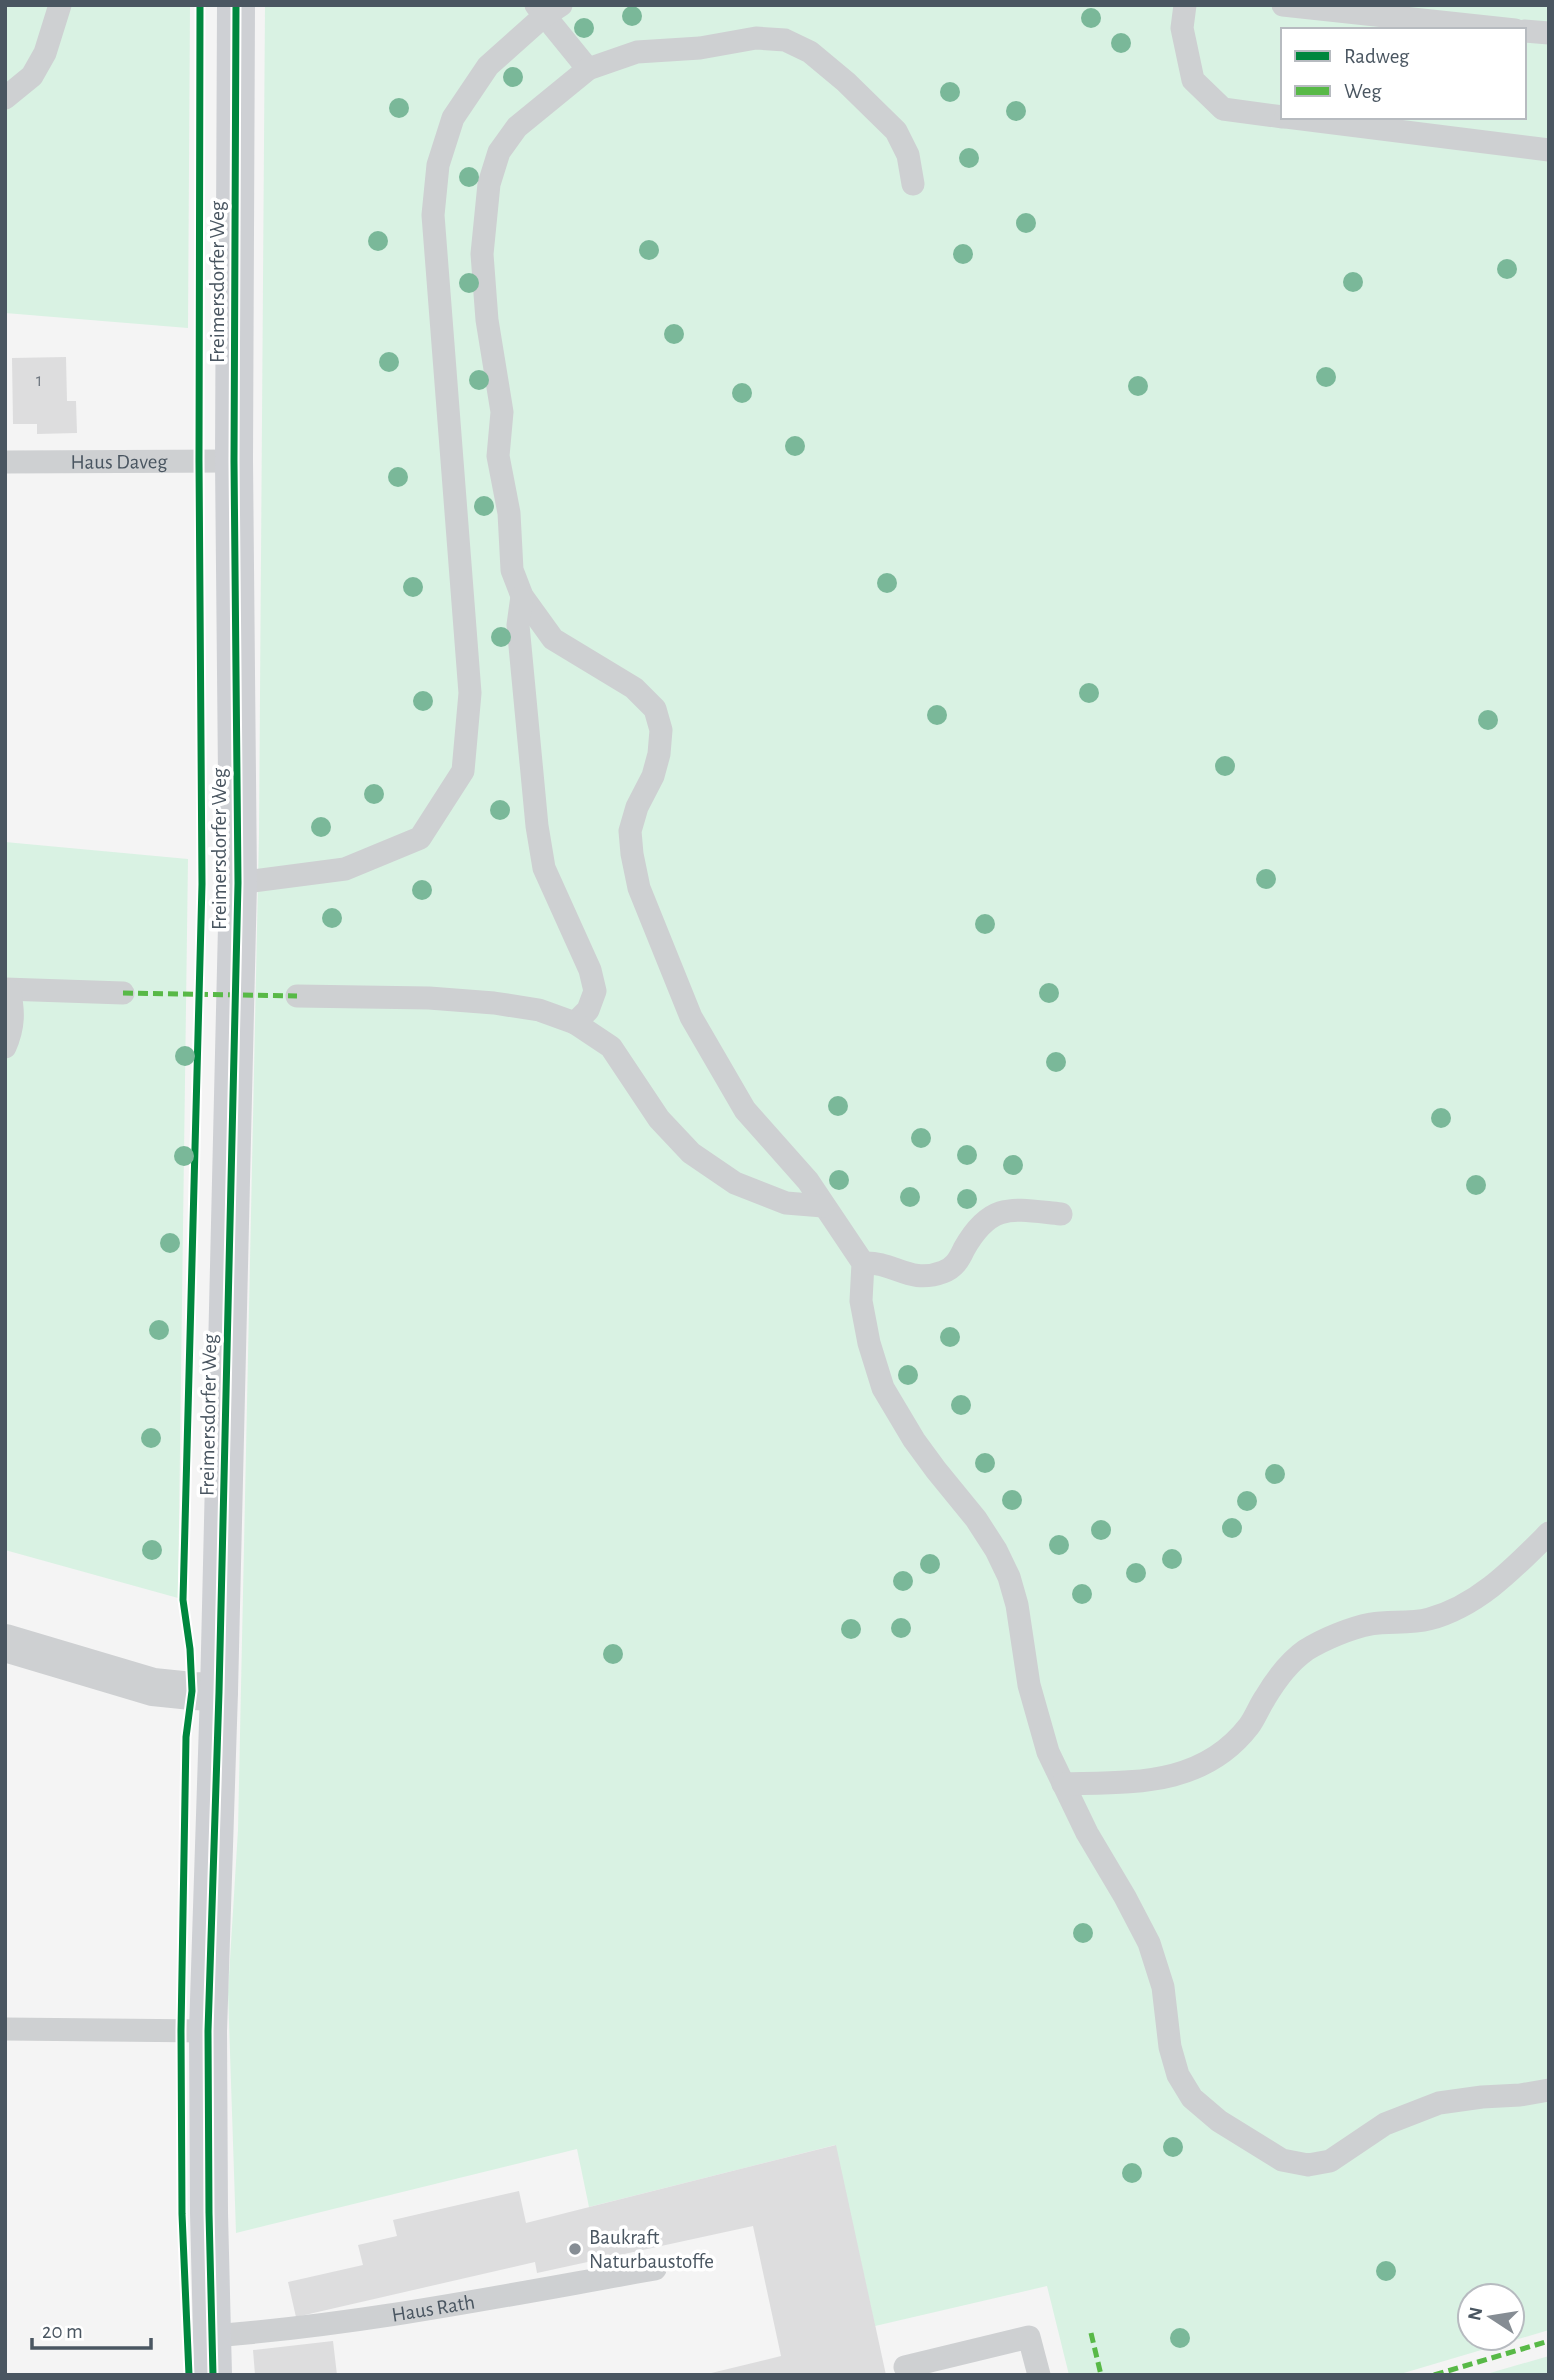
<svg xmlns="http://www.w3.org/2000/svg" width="1554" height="2380" font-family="'Alegreya Sans',sans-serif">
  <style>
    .green { fill: #d9f2e3; fill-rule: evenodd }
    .building { fill: #ddddde }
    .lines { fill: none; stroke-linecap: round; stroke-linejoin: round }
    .lane { stroke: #ced0d2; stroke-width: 23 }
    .street { stroke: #ced0d2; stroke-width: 38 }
    .secondary { stroke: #ced0d4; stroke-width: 38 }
    .quiet { stroke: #58b947; stroke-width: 5; stroke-dasharray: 10 5; stroke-linecap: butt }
    .cycleway-casing { stroke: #fff; stroke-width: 11 }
    .cycleway { stroke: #00873e; stroke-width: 7 }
    .tree { fill: #7ab899 }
    .poi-dot { fill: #868d94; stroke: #fff; stroke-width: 2.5 }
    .labels { text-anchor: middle; stroke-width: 7; stroke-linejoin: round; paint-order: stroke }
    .number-label { font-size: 18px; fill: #707881 }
    .street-label { font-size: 21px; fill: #4a5661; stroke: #fff }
    .poi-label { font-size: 21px; fill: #4a5661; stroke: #fff; text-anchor: start }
  </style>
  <rect width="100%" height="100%" fill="#f4f4f4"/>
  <!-- green -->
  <path class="green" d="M5,5H190L188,328L5,313Z
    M265,5H1549V2330L1397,2375H1069L1047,2286L875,2326L835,2145L589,2207L577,2149L236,2233L228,1992L238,1830L259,834ZM1283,30H1524V117H1283ZM1470,2296H1512V2338H1470Z
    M5,842L188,859L178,1598L5,1550Z
    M1549,2356V2375H1483Z"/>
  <!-- building -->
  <path class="building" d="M66,357L67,401H76L77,433L37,434V424H13L12,358Z
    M836,2145L886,2375H703L781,2356L753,2226L537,2273L535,2262L296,2317L288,2282L363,2265L358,2245L397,2236L393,2220L519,2191L526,2223Z
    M333,2341L337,2375H255L253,2350Z"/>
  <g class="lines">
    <!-- lane -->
    <g class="lane">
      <path d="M536,5L588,69"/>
      <path d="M1185,5L1182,28L1193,80L1223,109L1283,117"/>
      <path d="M1283,5L1515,30"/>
      <path d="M1524,31L1549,33"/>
      <path d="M5,98L32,76L45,53L60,5"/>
      <path d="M1286,117L1549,150"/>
      <path d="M913,184L908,155L896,131L846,82L810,52L785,40L756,38L700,48L637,52L588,69L517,127L499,152L489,184L482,254L487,320L502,412L498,456L509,513L512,570L522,596L553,639L634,688L655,709L661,730L659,754L653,776L637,807L630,831L632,854L639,888L691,1017L745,1110L808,1181L863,1263L861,1301L869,1343L883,1388L914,1440L936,1470L976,1519L996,1550L1009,1577L1017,1605L1029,1685L1048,1752L1087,1833L1125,1897L1149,1943L1163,1987L1170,2047L1178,2075L1192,2098L1219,2121L1282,2160L1308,2165L1330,2161L1385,2124L1439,2103L1482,2097L1520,2095L1549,2090"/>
      <path id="s1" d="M5,462L234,461"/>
      <path d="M522,596L518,625L537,826L544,868L590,970L595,991L588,1010L575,1023"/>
      <path d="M238,883L345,869L420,838L463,771L470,693L433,215L438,165L453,118L488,66L544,16L561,5"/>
      <path d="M5,989L123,993"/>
      <path d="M297,996L429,998L494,1003L539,1010L575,1023L611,1047L659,1119L691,1153L735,1183L786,1203L823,1206"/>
      <path d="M5,1047C14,1027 14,1011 9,990"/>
      <path d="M863,1263C894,1261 909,1285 943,1272C954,1268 959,1260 964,1249C991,1201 1013,1209 1061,1214"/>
      <path d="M1063,1784C1132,1782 1202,1787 1249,1726C1255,1718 1259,1707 1265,1698C1275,1681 1289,1662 1306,1650C1324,1639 1350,1628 1371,1624C1390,1621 1410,1624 1429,1619C1478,1606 1514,1568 1549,1533"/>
      <path d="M5,2029L208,2031"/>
      <path id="s2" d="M211,2336C360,2325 507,2295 655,2269"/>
      <path d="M905,2367L1029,2337L1039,2375"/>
    </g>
    <!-- street -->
    <path class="street" d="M5,1643L153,1687L192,1691L219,1692"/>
    <!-- secondary -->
    <path class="secondary" d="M213,2375L209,2213L208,2031L219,1692L238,883L234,461L236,5"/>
    <!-- quiet -->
    <path class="quiet" d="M123,993L297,996
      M1091,2333L1101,2375
      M1434,2375L1549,2341"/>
    <defs>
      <path id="cycleway" d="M189,2375L182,2214L181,2031L186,1737L192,1691L190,1649L183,1600L202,884L199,461L200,5
        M213,2375L209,2213L208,2031L219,1692L238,883L234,461L236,5"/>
    </defs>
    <!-- cycleway casing -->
    <use href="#cycleway" class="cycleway-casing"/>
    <!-- cycleway -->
    <use href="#cycleway" class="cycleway"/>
  </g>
  <!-- trees -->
  <g class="tree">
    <circle cx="632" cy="16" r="10"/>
    <circle cx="1091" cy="18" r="10"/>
    <circle cx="584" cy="28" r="10"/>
    <circle cx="1121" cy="43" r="10"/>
    <circle cx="513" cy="77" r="10"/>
    <circle cx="950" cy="92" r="10"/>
    <circle cx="399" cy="108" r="10"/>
    <circle cx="1016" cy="111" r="10"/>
    <circle cx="969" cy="158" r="10"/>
    <circle cx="469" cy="177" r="10"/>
    <circle cx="1026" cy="223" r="10"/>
    <circle cx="378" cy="241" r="10"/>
    <circle cx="649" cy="250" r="10"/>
    <circle cx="963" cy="254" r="10"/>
    <circle cx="1507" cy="269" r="10"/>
    <circle cx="1353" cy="282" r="10"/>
    <circle cx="469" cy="283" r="10"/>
    <circle cx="674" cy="334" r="10"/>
    <circle cx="389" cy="362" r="10"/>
    <circle cx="1326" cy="377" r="10"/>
    <circle cx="479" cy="380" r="10"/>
    <circle cx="1138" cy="386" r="10"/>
    <circle cx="742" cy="393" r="10"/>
    <circle cx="795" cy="446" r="10"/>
    <circle cx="398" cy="477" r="10"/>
    <circle cx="484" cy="506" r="10"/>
    <circle cx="887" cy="583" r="10"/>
    <circle cx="413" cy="587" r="10"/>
    <circle cx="501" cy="637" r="10"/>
    <circle cx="1089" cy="693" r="10"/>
    <circle cx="423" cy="701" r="10"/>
    <circle cx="937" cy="715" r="10"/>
    <circle cx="1488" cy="720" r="10"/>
    <circle cx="1225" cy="766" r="10"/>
    <circle cx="374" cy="794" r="10"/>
    <circle cx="500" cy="810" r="10"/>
    <circle cx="321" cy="827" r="10"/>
    <circle cx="1266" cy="879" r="10"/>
    <circle cx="422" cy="890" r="10"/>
    <circle cx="332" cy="918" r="10"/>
    <circle cx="985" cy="924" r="10"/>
    <circle cx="1049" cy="993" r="10"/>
    <circle cx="185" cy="1056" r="10"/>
    <circle cx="1056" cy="1062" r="10"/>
    <circle cx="838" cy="1106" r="10"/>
    <circle cx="1441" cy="1118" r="10"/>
    <circle cx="921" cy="1138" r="10"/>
    <circle cx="967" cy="1155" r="10"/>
    <circle cx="184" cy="1156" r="10"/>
    <circle cx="1013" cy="1165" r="10"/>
    <circle cx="839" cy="1180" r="10"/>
    <circle cx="1476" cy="1185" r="10"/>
    <circle cx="910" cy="1197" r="10"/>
    <circle cx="967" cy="1199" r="10"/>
    <circle cx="170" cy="1243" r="10"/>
    <circle cx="159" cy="1330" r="10"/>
    <circle cx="950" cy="1337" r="10"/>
    <circle cx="908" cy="1375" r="10"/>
    <circle cx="961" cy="1405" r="10"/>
    <circle cx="151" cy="1438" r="10"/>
    <circle cx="985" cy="1463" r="10"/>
    <circle cx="1275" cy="1474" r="10"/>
    <circle cx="1012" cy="1500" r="10"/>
    <circle cx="1247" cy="1501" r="10"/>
    <circle cx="1232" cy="1528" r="10"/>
    <circle cx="1101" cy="1530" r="10"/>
    <circle cx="1059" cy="1545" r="10"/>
    <circle cx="152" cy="1550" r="10"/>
    <circle cx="1172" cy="1559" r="10"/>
    <circle cx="930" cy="1564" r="10"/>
    <circle cx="1136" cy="1573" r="10"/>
    <circle cx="903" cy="1581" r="10"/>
    <circle cx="1082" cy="1594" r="10"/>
    <circle cx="901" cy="1628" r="10"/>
    <circle cx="851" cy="1629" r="10"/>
    <circle cx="613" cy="1654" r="10"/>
    <circle cx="1083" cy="1933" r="10"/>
    <circle cx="1173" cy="2147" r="10"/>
    <circle cx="1132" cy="2173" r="10"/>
    <circle cx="1386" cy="2271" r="10"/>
    <circle cx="1180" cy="2338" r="10"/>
  </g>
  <!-- markers -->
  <circle class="poi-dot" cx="575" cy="2249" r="7"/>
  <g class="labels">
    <!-- number labels -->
    <g class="number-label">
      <text x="39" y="386">1</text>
    </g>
    <!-- street labels -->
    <g class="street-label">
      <text transform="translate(217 282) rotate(-90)" y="7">Freimersdorfer Weg</text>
      <text dy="7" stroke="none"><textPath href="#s1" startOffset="114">Haus Daveg</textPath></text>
      <text transform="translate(219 849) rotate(-90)" y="7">Freimersdorfer Weg</text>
      <text transform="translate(208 1415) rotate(-89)" y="7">Freimersdorfer Weg</text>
      <text dy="7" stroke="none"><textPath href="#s2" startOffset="224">Haus Rath</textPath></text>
    </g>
    <!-- poi labels -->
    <g class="poi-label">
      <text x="589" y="2244">Baukraft<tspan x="589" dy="24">Naturbaustoffe</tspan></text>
    </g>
  </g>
  <!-- border -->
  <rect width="1554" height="2380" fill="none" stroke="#4a5661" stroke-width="14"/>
  <!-- legend -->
  <rect x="1281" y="28" width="245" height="91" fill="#ffffff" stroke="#b7bbc0" stroke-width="2"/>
  <rect x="1295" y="51" width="35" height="10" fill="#00873e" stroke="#b7bbc0" stroke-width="2"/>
  <text x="1344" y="63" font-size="21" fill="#4a5661">Radweg</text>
  <rect x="1295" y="86" width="35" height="10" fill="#58b947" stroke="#b7bbc0" stroke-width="2"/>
  <text x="1344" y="98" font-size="21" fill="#4a5661">Weg</text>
  <!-- north arrow -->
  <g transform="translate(1491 2317) rotate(282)"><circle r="33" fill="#ffffff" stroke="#b7bbc0" stroke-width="2"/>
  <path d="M0-5L12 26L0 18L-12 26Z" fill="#868d94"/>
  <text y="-10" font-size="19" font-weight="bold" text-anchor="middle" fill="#4a5661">N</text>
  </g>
  <!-- scale -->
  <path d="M32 2338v10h119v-10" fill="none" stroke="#4a5661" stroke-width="3.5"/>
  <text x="42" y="2338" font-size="21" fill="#4a5661" stroke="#ffffff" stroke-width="5" paint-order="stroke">20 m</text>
</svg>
